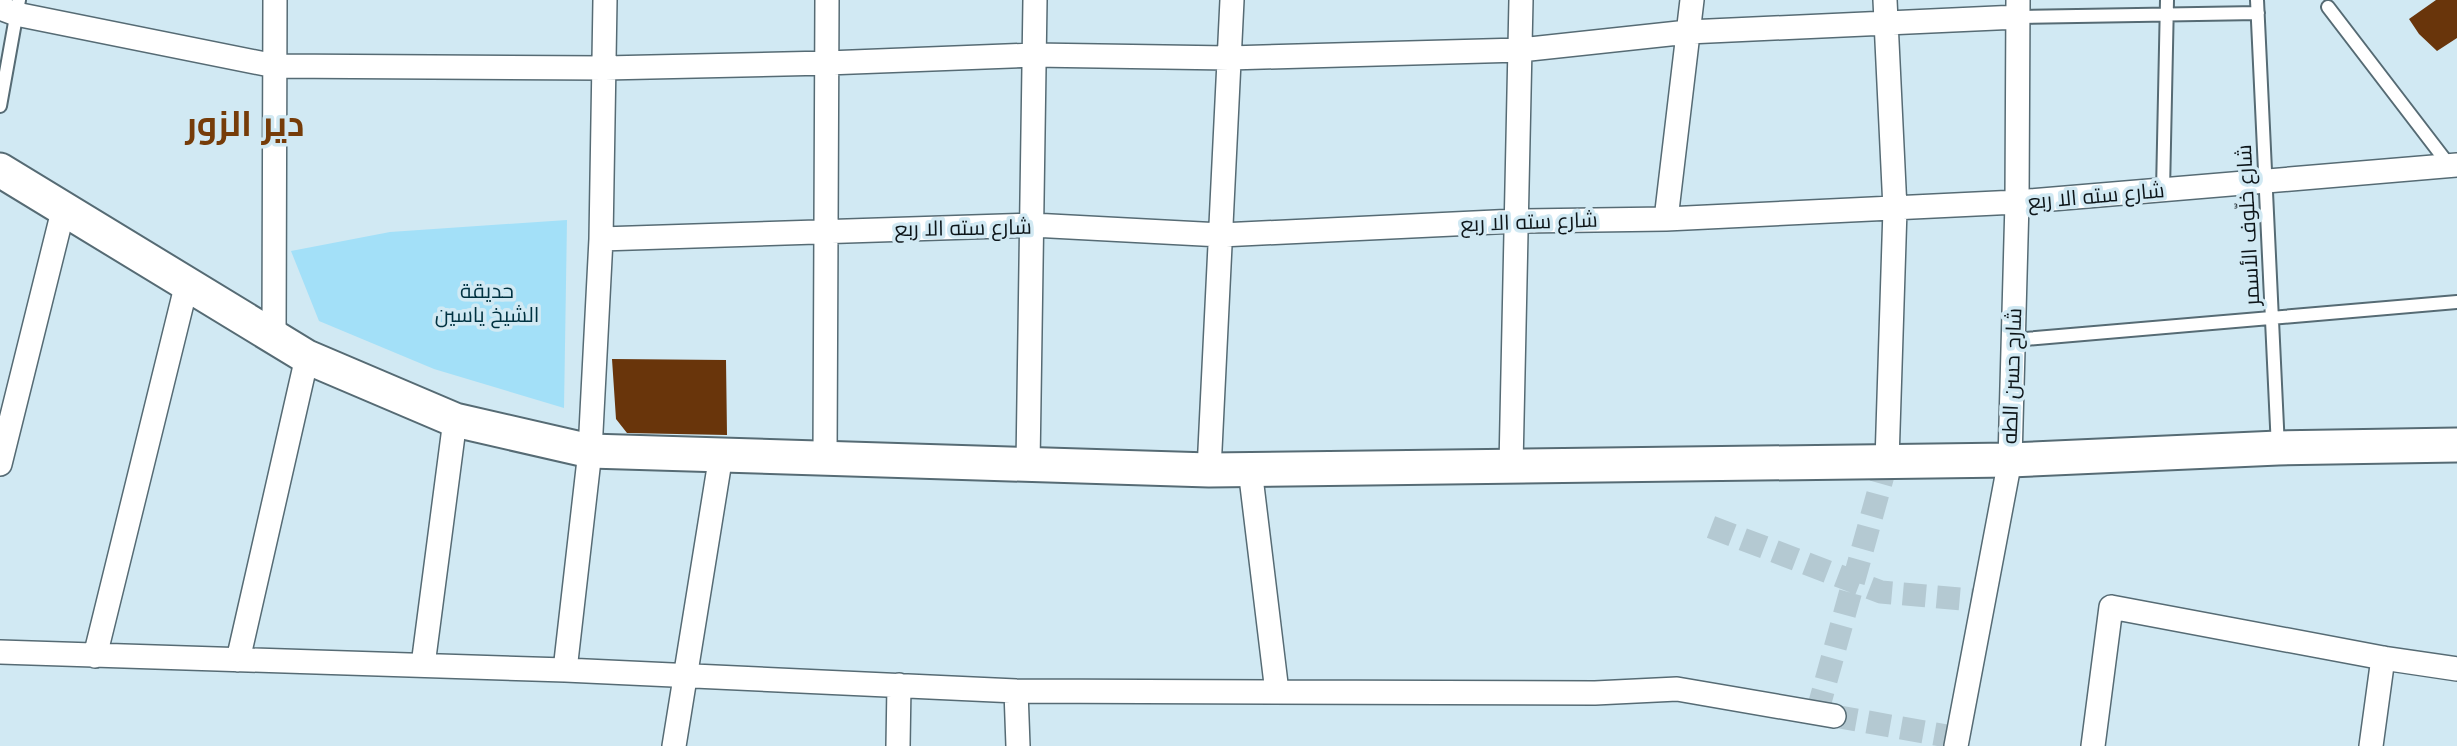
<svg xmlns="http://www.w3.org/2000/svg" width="2457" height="746" font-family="Arial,Cairo,sans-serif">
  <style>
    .green { fill: #a3e0f8 }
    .building { fill: #69350b }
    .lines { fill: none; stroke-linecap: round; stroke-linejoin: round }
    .street-tunnel { stroke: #b4c9d2; stroke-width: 23; stroke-dasharray: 23 11; stroke-linecap: butt }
    .lane-casing { stroke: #566b74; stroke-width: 16 }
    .street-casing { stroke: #566b74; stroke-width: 26 }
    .secondary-casing { stroke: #566b74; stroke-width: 37 }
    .lane { stroke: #fff; stroke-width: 12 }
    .street { stroke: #fff; stroke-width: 23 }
    .secondary { stroke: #fff; stroke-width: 33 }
    .labels { text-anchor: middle; stroke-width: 7; stroke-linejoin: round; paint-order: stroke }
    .street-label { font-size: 21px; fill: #0d1519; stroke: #d1e9f3 }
    .park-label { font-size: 21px; fill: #003241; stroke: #d1e9f3 }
    .town-label { font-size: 35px; font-weight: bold; fill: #763c09; stroke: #d1e9f3 }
  </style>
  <rect width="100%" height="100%" fill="#d1e9f3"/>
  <!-- green -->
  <path class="green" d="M567,220L564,408L434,369L319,321L291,251L390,232Z"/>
  <!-- building -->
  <path class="building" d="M2436,0H2457V38L2437,51L2419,34L2409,19Z
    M612,359L726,360L727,435L627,433L616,419Z"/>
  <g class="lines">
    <!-- street-tunnel -->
    <path class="street-tunnel" d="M1711,527L1881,592L1984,601
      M1817,713L1887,461
      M1834,716L1958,738"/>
    <defs>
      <path id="lane" d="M2257,0L2278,448
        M2328,7L2449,165
        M2018,17L2258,13
        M0,106L19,0
        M2163,191L2167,0
        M2013,340L2457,302"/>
      <path id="street" d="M1885,0L1895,209L1887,461
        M0,8L16,14L275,66L605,68L827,63L1034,55L1229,58L1520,50L1688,32L2018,17
        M1666,219L1692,0
        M601,239L1032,225L1221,235L1516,221L1666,219L2017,202L2457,165
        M274,337L275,0
        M825,458L827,0
        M0,464L64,207
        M1028,464L1035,0
        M1511,466L1521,0
        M1250,469L1277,692
        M1209,470L1232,0
        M0,652L565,670L1016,691L1595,693L1677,689L1834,716
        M95,656L187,283
        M238,660L307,357
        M423,665L455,420
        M565,670L590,451L601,239L605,0
        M1016,691L1018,746
        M674,746L721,455
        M898,746L899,685
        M1956,746L2010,460L2017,202L2018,0
        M2093,746L2111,607L2383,658L2457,669
        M2371,746L2383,658"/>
      <path id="secondary" d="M0,170L307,357L455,420L590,451L1209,470L2010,460L2278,448L2457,445"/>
    </defs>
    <!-- lane casing -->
    <use href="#lane" class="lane-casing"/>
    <!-- street casing -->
    <use href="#street" class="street-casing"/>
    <!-- secondary casing -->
    <use href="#secondary" class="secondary-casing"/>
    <!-- lane -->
    <use href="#lane" class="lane"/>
    <!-- street -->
    <use href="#street" class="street"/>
    <!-- secondary -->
    <use href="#secondary" class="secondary"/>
  </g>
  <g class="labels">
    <!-- street labels -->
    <g class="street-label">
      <text transform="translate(2096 196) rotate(-5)" y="7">شارع سته الا ربع</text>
      <text transform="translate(1529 222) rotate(-2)" y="7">شارع سته الا ربع</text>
      <text transform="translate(2248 225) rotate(-93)" y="7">شارع خلّوف الأسمر</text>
      <text transform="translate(963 228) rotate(-1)" y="7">شارع سته الا ربع</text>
      <text transform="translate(2012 376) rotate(-88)" y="7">شارح حسن الطه</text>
    </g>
    <!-- park labels -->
    <g class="park-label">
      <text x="487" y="298">حديقة<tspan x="487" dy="24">الشيخ ياسين</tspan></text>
    </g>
    <!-- town labels -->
    <g class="town-label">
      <text x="245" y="136">دير الزور</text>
    </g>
  </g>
</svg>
